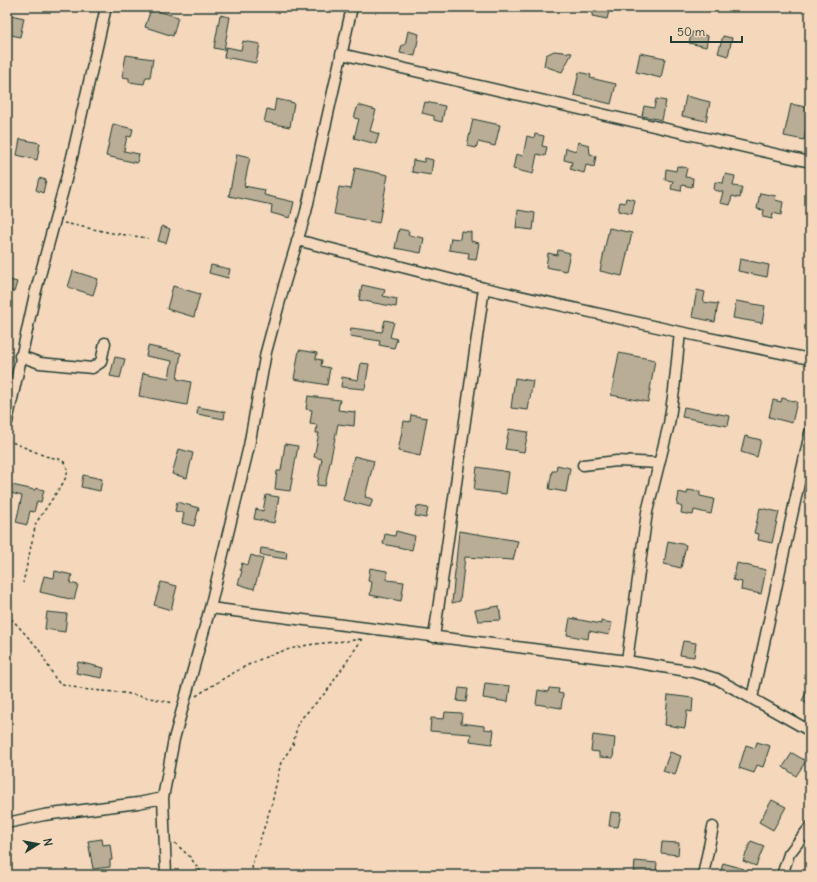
<svg xmlns="http://www.w3.org/2000/svg" width="817" height="882" font-family="Delius,sans-serif">
  <style>
    .building { fill: #b9ad96; stroke: #1f3d34 }
    .lines { fill: none; stroke-linecap: round; stroke-linejoin: round }
    .street-casing { stroke: #1f3d34; stroke-width: 13 }
    .path { stroke: #1f3d34; stroke-width: 1.5; stroke-dasharray: 3 3; stroke-linecap: butt }
    .street { stroke: #f5d8bb; stroke-width: 10 }
  </style>
  <rect width="100%" height="100%" fill="#f5d8bb"/>
  <filter id="ink" filterUnits="userSpaceOnUse"><feTurbulence type="fractalNoise" baseFrequency=".025" numOctaves="2"/><feDisplacementMap in="SourceGraphic" scale="8" xChannelSelector="R" yChannelSelector="G"/><feConvolveMatrix kernelMatrix="1 2 1 2 8 2 1 2 1" color-interpolation-filters="sRGB"/></filter>
  <g filter="url(#ink)">
    <!-- building -->
    <path class="building" d="M594,7H610L607,19L592,16Z
      M151,9L178,17L173,36L145,27Z
      M7,14L24,18L20,37L7,34Z
      M220,15L230,17L224,50L214,48Z
      M408,31L419,34L415,56L400,53L402,45H405Z
      M692,32L708,36L706,47L689,43Z
      M723,36L732,38L728,56L718,53Z
      M243,41L260,44L256,63L224,57L226,47L241,50Z
      M554,51L572,53L562,72L544,66L546,55Z
      M640,53L665,58L661,78L636,72Z
      M126,55L153,59L150,77H146L144,84L129,82V78L122,77Z
      M579,72L591,75L590,78L616,84L611,104L574,95Z
      M686,96L710,102L706,121L682,116Z
      M276,99L294,103L290,127L264,122L267,109L274,111Z
      M656,99L666,101L662,120L642,116L644,106L654,108Z
      M425,102L445,106L442,122L434,120V116L422,113Z
      M791,104L810,108L804,140L784,136Z
      M358,105L376,110L370,131L379,134L376,144L354,138L359,119L354,118Z
      M473,119L500,125L495,146L478,142L476,148L467,146Z
      M113,124L133,129L131,137L127,136L124,151L139,154L137,163L106,156Z
      M535,134L544,136L542,146L547,147L545,156L537,154L533,174L513,169L516,154L523,156L527,136L534,138Z
      M20,139L40,143L37,160L17,155Z
      M578,142L589,145L590,154L596,156L594,167L586,165L584,173L570,169L572,162L564,160L566,148L576,151Z
      M237,154L250,157L244,186L265,190L264,195L294,202L290,218L271,213L272,205L229,196Z
      M425,158L433,160L431,175L412,172L413,160L424,162Z
      M677,166L687,168L685,177L693,178L692,187L682,185L681,191L671,189L673,181L665,180L666,169L676,171Z
      M355,168L388,175L379,223L334,214L339,187L351,189Z
      M725,174L735,176L733,186L742,187L740,198L732,196L730,205L720,203L723,192L714,190L715,182L723,183Z
      M39,178L46,180L43,193L36,190Z
      M760,193L776,196L775,200L783,202L781,215L773,213L772,219L763,217L764,210L757,209Z
      M626,198L635,200L632,214L618,211L620,202L625,203Z
      M518,210L535,213L533,230L516,228Z
      M162,226L170,229L166,243L158,241Z
      M609,228L632,233L622,276L600,271Z
      M399,229L409,231L408,235L424,238L421,253L395,248Z
      M461,231L471,232V241L479,243L476,260L468,259L469,253L449,250L451,238L460,239Z
      M558,250L570,253L566,271L546,267L548,253L557,255Z
      M740,259L769,265L767,277L738,271Z
      M211,265L230,269L228,278L209,273Z
      M73,271L98,279L93,295L68,287Z
      M7,279L17,282L14,292L7,290Z
      M362,285L385,290L383,296L397,299L396,307L359,300Z
      M173,286L200,294L194,317L167,309Z
      M697,290L705,292L703,302L718,304L715,322L692,317Z
      M736,301L765,306L762,323L733,318Z
      M385,320L394,322L390,337L397,339L394,348L379,345L380,341L350,336L351,328L382,332Z
      M148,346L181,353L177,379L191,382L187,405L139,396L143,373L169,378L172,361L146,356Z
      M299,350L317,353L316,359L322,360L321,366L330,368L327,385L294,379Z
      M619,353L655,360L648,402L611,395Z
      M115,357L125,359L120,378L110,376Z
      M361,363L369,364L365,389L341,387L342,377L358,380Z
      M515,378L533,381L528,410L511,408Z
      M308,396L340,400L338,410L355,412L354,426L338,424L325,486L317,485L322,459L314,457L319,433H316L317,425L310,424L312,410L306,409Z
      M782,398L797,402L792,423L769,417L773,400L781,402Z
      M198,407L225,412L224,419L197,414Z
      M684,407L730,416L728,426L682,417Z
      M411,415L427,418L420,456L398,451L404,421L410,422Z
      M509,429L528,432L524,452L505,449Z
      M745,436L761,440L757,457L741,452Z
      M285,444L298,446L290,491L275,489L277,471H281Z
      M179,449L193,453L187,478L172,474Z
      M354,456L374,461L365,497L373,499L370,507L343,500Z
      M557,465L570,468L566,492L549,489L552,471H556Z
      M477,467L509,472L506,494L474,490Z
      M83,475L102,479L100,491L81,487Z
      M7,484L35,490L36,488L44,490L41,502L37,501L34,512L30,511L27,525L16,522L22,496L7,492Z
      M688,490L700,492V496L714,499L711,514L694,510L693,515L681,513L682,507L677,505L679,492L687,494Z
      M266,495L279,497L274,523L254,519L256,509L263,511Z
      M177,502L199,508L194,526L182,523L184,513L175,511Z
      M417,506L428,508L426,518L415,516Z
      M760,508L779,512L772,543L758,540L759,534L754,533Z
      M396,531L415,536L412,550L383,544L385,534L395,536Z
      M459,531L518,541L513,560L465,557L460,601L452,603Z
      M668,541L686,545L681,568L664,564Z
      M261,548L287,552L286,559L260,555Z
      M251,555L263,559L254,589L238,584L242,571L240,570L242,563L248,565Z
      M737,563L766,570L761,594L741,590L742,582L733,580Z
      M370,568L387,571V580L404,582L401,601L370,595L372,582L368,581Z
      M55,571L72,575L70,583L78,585L74,600L40,592L44,576L54,578Z
      M161,582L177,586L171,610L154,605Z
      M499,606L501,620L478,621L475,610Z
      M47,612L67,614L65,632L45,629Z
      M570,618L601,624V621L612,623L609,635L589,631L588,639L567,635Z
      M683,641L696,643L694,657L680,655Z
      M78,662L104,668L102,678L76,673Z
      M485,683L510,686L508,702L483,698Z
      M810,684V705L802,701Z
      M459,688L468,689L466,702L457,701Z
      M549,688L559,689L558,693L563,694L561,708L536,704L538,690L548,692Z
      M668,695L693,698L692,712L687,711L685,728L665,725Z
      M445,712L462,713L461,723L484,726V729L494,730L492,744L470,741L471,734L430,731L431,718L444,719Z
      M593,735L615,738L613,758L599,757V752L591,751Z
      M757,742L770,746L763,767L757,765L754,773L739,768L746,745L755,748Z
      M670,752L681,756L675,775L663,771Z
      M792,753L806,761L796,776L783,767Z
      M772,800L786,807L773,830L759,822Z
      M611,812L621,813L618,827L609,826Z
      M102,839L103,845L110,844L112,860H110V867L93,869L88,841Z
      M751,841L764,846L756,866L743,861Z
      M662,842L679,843L678,855L661,853Z
      M635,861L657,863L656,872H653V875H638V873L634,872Z
      M723,863L744,869L742,875H720Z"/>
    <g class="lines">
      <defs>
        <path id="street" d="M341,54L810,162
          M297,240L484,288L675,331L810,359
          M20,356L40,363L92,368L101,362L105,343
          M7,422L35,294L72,157L106,7
          M583,465L617,461L659,463
          M210,608L627,661L693,672L717,679L810,731
          M434,637L484,288
          M627,661L647,512L669,424L674,390L680,332
          M752,698L810,433
          M7,823L44,815L138,803L163,798
          M166,875L163,798L174,739L210,608L249,446L266,352L285,282L306,212L352,7
          M703,875L713,827
          M782,875L789,854L810,827"/>
      </defs>
      <!-- street casing -->
      <use href="#street" class="street-casing"/>
      <!-- path -->
      <path class="path" d="M64,223L112,233L148,238
        M7,440L45,456L59,459L64,462L67,468V475L63,483L36,523L23,583
        M7,614L38,648L55,678L59,683L81,689L125,693L174,703
        M196,696C233,672 265,652 309,645C326,642 344,642 361,639
        M175,843L190,857L203,875
        M253,875L252,865L272,803L281,762L293,745L298,722L327,691L362,639"/>
      <!-- street -->
      <use href="#street" class="street"/>
    </g>
  </g>
  <!-- margin -->
  <rect width="817" height="882" fill="none" stroke="#f5d8bb" stroke-width="24"/>
  <rect x="12" y="12" width="793" height="858" fill="none" stroke="#1f3d34" stroke-width="1.5" filter="url(#ink)"/>
  <!-- north arrow -->
  <g transform="translate(38 844) rotate(79)" stroke="#f5d8bb" stroke-width="3" paint-order="stroke">
  <path d="M0-3L7 15L0 10L-7 15Z" fill="#1f3d34"/>
  <text y="-6" font-size="11" font-weight="bold" text-anchor="middle" fill="#1f3d34">N</text>
  </g>
  <!-- scale -->
  <path d="M671 36v6h71v-6" fill="none" stroke="#1f3d34" stroke-width="2"/>
  <text x="677" y="36" font-size="12" fill="#1f3d34" stroke="#f5d8bb" stroke-width="3" paint-order="stroke">50 m</text>
</svg>
